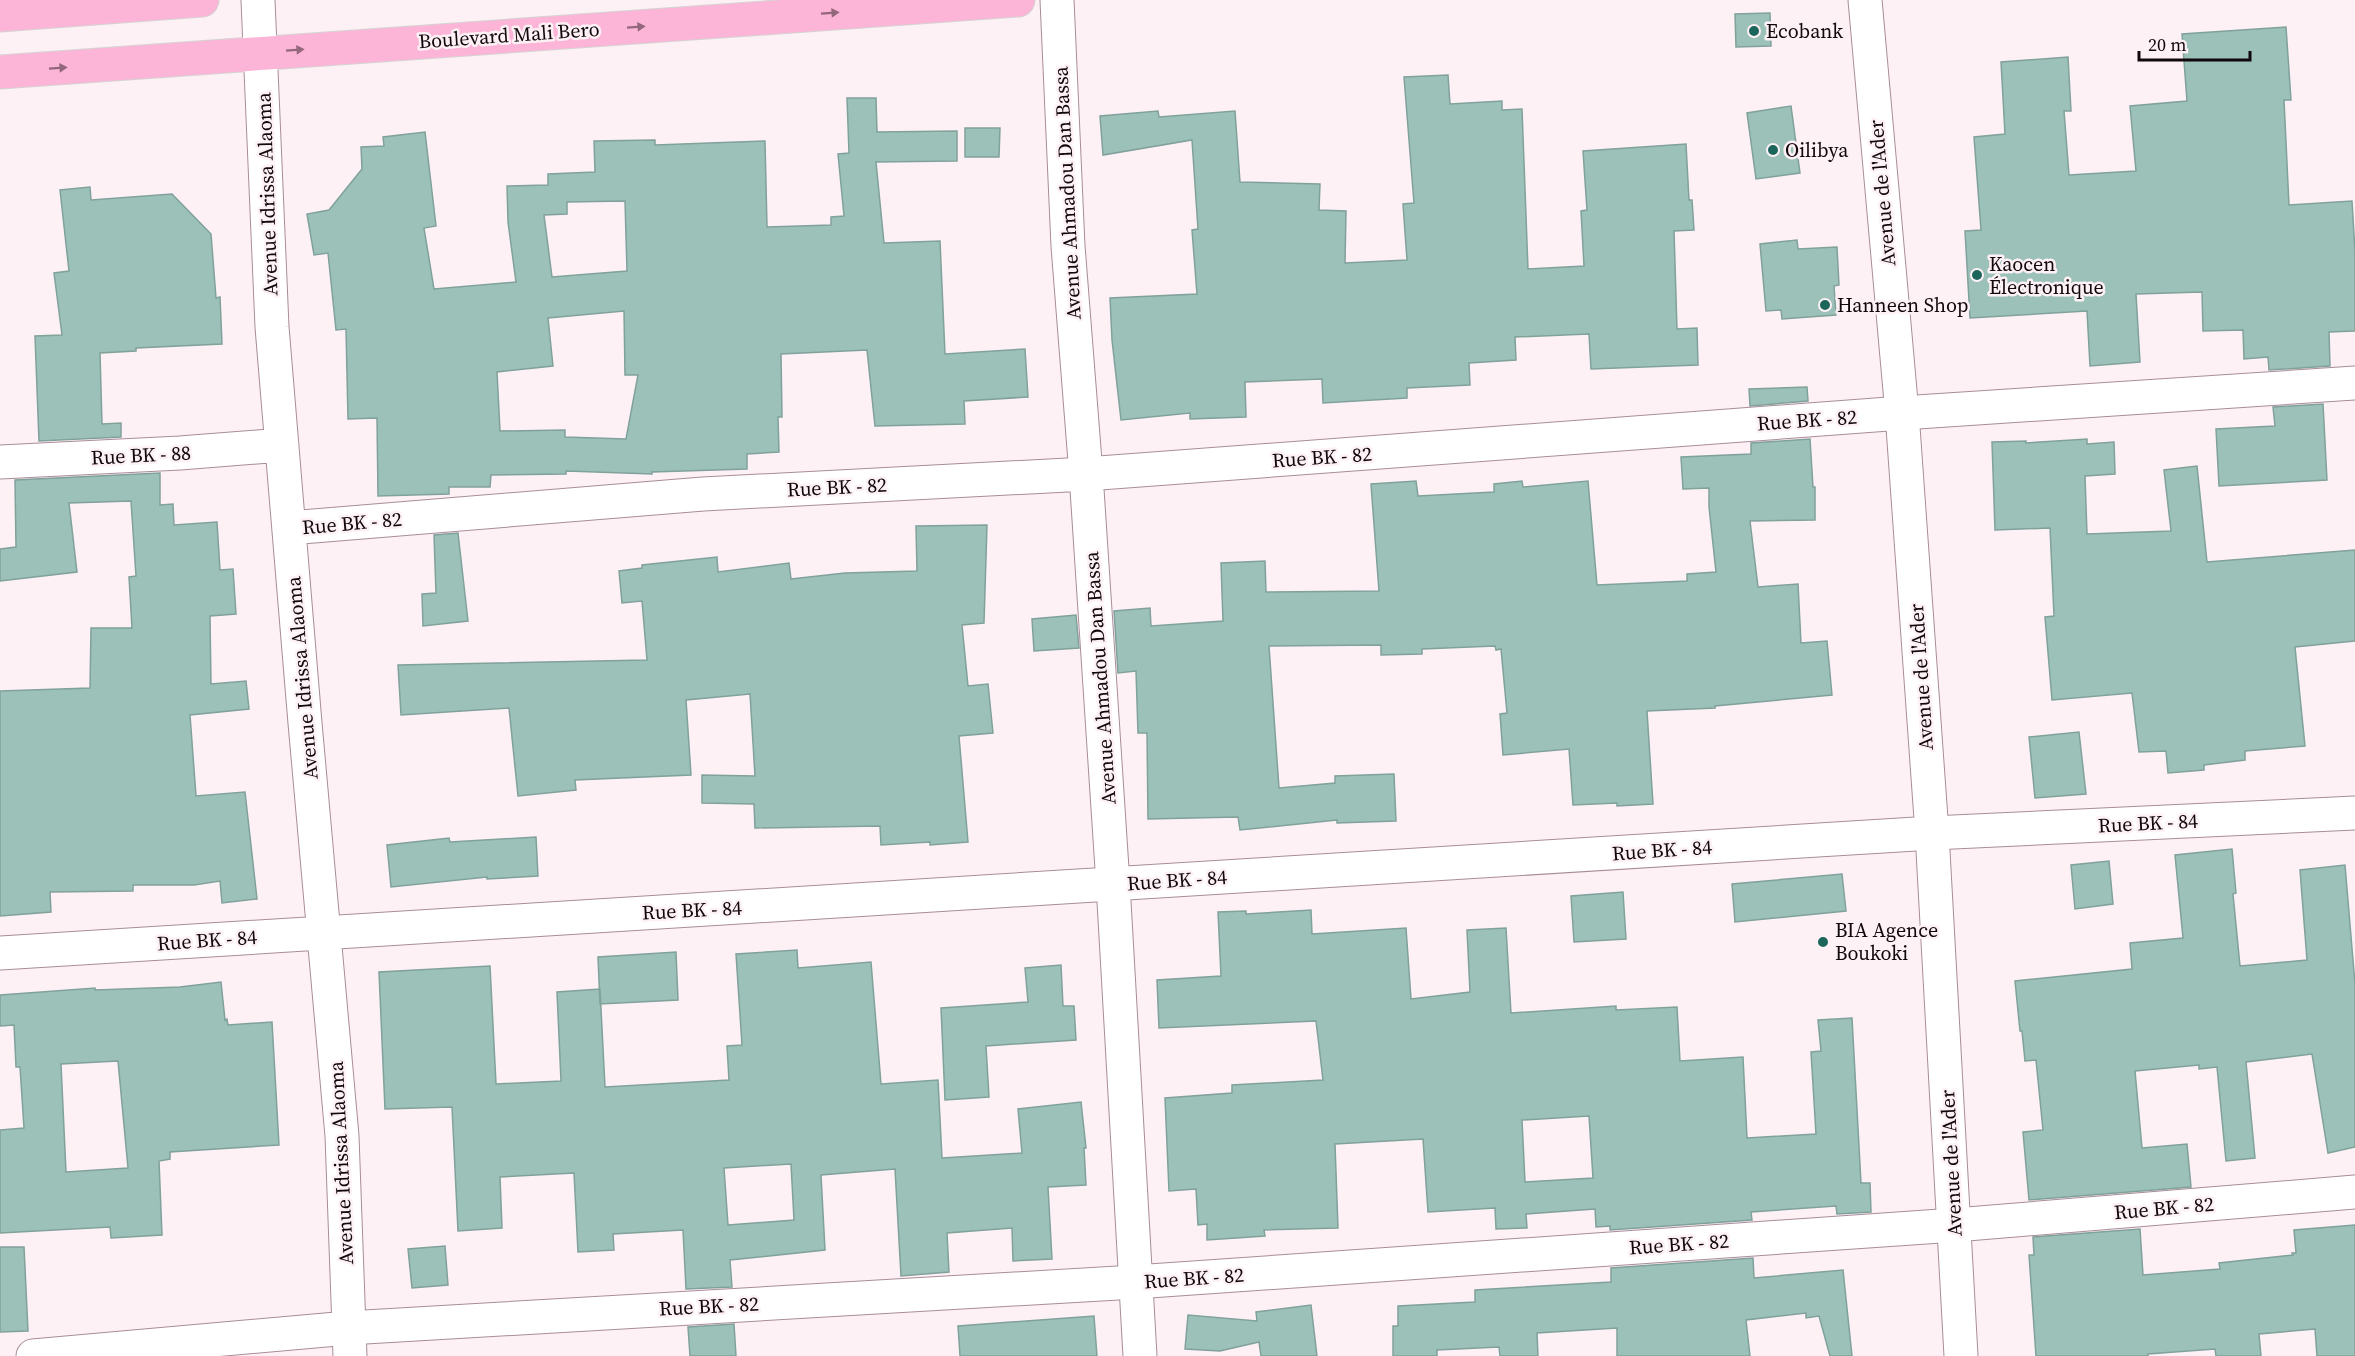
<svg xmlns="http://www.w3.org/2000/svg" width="2355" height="1356" font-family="'Source Serif 4',serif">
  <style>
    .building { fill: #9bc1b9; stroke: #81a19b; stroke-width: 1.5; fill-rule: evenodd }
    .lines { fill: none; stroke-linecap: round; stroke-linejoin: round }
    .street-casing { stroke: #a88d98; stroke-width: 35 }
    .secondary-casing { stroke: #a88d98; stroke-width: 35 }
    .primary-casing { stroke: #d4d3d3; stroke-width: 35 }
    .street { stroke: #fff; stroke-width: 33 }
    .secondary { stroke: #fff; stroke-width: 33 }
    .primary { stroke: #fdb5d7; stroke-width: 33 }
    .oneway { fill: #93677c }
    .poi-dot { fill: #1c655b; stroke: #fdf1f6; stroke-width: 2 }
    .labels { text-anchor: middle; stroke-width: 5; stroke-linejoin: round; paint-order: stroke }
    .poi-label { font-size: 20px; fill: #11080c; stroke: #fdf1f6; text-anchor: start }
    .street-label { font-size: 20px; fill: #11080c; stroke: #fdf1f6 }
  </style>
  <rect width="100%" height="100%" fill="#fdf1f6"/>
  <!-- building -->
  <path class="building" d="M1770,13L1771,46L1736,47L1735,14Z
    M2286,27L2291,100H2284L2289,205L2352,201L2355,251V331L2329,332L2330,366L2269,370L2268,357L2244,359L2243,330L2203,331L2202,292L2136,294L2140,362L2090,366L2087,311L1970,318L1965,231L1981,230L1974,137L2005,134L2001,62L2068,57L2071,111H2064L2069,175L2136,171L2130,106L2187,101L2182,34Z
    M1448,75L1450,104L1502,101V110L1522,109L1528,269L1584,266L1581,211L1587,210L1583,151L1686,144L1689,200H1692L1694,230L1674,231L1677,329L1697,328L1698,365L1591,369L1589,334L1515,337L1516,360L1469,363L1470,385L1407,388V398L1323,403L1322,379L1245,382L1246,417L1190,419V413L1121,420L1112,340L1110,298L1197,294L1192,230L1198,229L1192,140L1103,155L1100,116L1158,111L1159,117L1235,111L1240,182L1320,184L1319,210L1346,211L1345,263L1407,260L1403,204L1414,203L1404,77Z
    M847,98H876L877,132L957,131V161L876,162L884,243L940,241L945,354L1025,349L1028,397L964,401L965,424L875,426L867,350L781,354L782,417H778L779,452L747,454V469L652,472V474L566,471V474L491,475L490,487H449V494L378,496L377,418L348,419L346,329L336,330L328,253L314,255L307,214L329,210L362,169L361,147L384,146L383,137L425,132L436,226L424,228L434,289L516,282L508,222L507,186L548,185V174L595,172L594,141L655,140V145L765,141L767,227L831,225V217L844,216L838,154L849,153ZM625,201L627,271L552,277L544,215L567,214V202ZM624,311L625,375H638L626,439L565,437V430L500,431L497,372L553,366L548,318Z
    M1791,106L1800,173L1756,179L1747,113Z
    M965,128H1000L999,157H965Z
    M90,187L91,200L172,194L211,234L216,298L220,297L222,344L136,348V351L100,353L102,424L121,423V437L39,441L35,336L62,335L54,273L69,271L60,190Z
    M1797,240L1798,249L1837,247L1839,285L1834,286L1836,315L1782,319L1781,310L1766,311L1760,244Z
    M1807,387L1808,401L1750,406L1749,389Z
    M2323,404L2327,480L2219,486L2216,429L2275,426L2273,407Z
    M1810,439L1813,487H1815V520L1750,521L1758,587L1798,584L1801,643L1827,641L1832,695L1715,706V708L1647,711L1653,804L1617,806V803L1573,805L1569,749L1503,755L1500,714L1507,713L1501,649L1496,650L1495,646L1422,649V654L1381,655V645L1269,646L1279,788L1335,783V776L1394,774L1396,821L1337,823V820L1240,830L1238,817L1148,819L1147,733H1138L1136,671L1118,673L1114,611L1150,608L1151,626L1223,621L1221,563L1265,561L1266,592L1379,591L1371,484L1416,481L1418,496L1494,492V484L1522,481L1523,487L1588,481L1597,585L1687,581V574L1716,572L1709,507V488L1683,489L1681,457L1751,454V443Z
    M2087,439V444L2114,442L2115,474L2085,476L2087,534L2171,531L2164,470L2197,466L2207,562L2355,550V641L2295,647L2305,746L2245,751V760L2204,765V770L2168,773L2166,751L2139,752L2132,693L2052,700L2045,617L2054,616L2050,528L1995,530L1992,442L2026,441V443Z
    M160,473V505L173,504L174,525L217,522L220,570L233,569L236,614L210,616L211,684L246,681L249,709L190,715L196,796L245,792L257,899L222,903L220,881L194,885H133V891L50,892L51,912L0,916V691L90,688L91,628H132L129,577L136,576L131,501L69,503L77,572L0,581V549L16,547L15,480Z
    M987,525L984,623L962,625L968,686L988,684L993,733L959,736L968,842L930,845V842L881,845L880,826L755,828L754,804L702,803V775L755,776L750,694L686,700L691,775L575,780L576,790L518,796L509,708L401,715L398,665L647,660L642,601L622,603L619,571L642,568V565L717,557L718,572L789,563L791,579L845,573L917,571L916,526Z
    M458,533L468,621L423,626L422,594L436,593L434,535Z
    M1076,615L1079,648L1034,651L1032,619Z
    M2079,732L2086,794L2035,798L2029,737Z
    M536,837L538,876L487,879V877L391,887L387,845L449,838L450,842Z
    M2232,849L2236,893L2233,894L2240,966L2307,960L2300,870L2345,865L2355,984V1147L2328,1153L2312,1054L2246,1062L2255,1158L2226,1161L2217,1067L2199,1069V1065L2135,1071L2142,1148L2187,1144L2191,1187L2029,1200L2023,1132L2043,1130L2036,1060L2025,1061L2022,1031H2020L2015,981L2132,969L2130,943L2183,938L2175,855Z
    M2109,861L2113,904L2075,909L2071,865Z
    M1842,874L1846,911L1735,922L1732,884Z
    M1623,892L1626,939L1574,942L1571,896Z
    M1311,910L1312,934L1406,928L1411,999L1470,992L1467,930L1506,928L1511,1013L1616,1006V1010L1677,1007L1680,1061L1743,1057L1747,1138L1816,1134L1811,1052L1821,1051L1818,1020L1852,1018L1861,1183H1870L1871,1212L1837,1214L1836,1206L1751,1212L1752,1220L1610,1230V1226L1596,1227L1595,1209L1526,1214L1527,1228L1496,1229L1495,1208L1428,1212L1423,1139L1335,1144L1338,1228L1264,1230L1265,1236L1207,1240V1224L1198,1225L1196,1189L1169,1191L1165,1098L1232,1093V1085L1323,1080L1316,1021L1159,1028L1157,980L1221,976L1218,912L1246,911V914ZM1589,1116L1593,1178L1525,1182L1522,1120Z
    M797,950L798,968L871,962L881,1084L938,1080L942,1158L1022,1153L1018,1109L1081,1102L1086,1148H1084L1086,1185L1048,1187L1052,1259L1013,1261L1012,1228L947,1233L949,1272L901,1276L895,1169L821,1175L825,1250L730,1260L732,1287L686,1289L683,1230L613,1234L614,1250L578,1252L574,1173L500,1177L502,1228L458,1231L452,1107L385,1109L379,972L490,966L496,1084L561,1081L557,992L600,989L605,1087L729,1080L727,1046L742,1045L736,954ZM791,1164L794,1220L728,1225L724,1168Z
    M676,952L678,1000L600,1004L598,957Z
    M1061,965L1063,1006H1074L1076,1040L986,1046L989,1097L945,1100L941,1008L1028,1002L1025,968Z
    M221,982L225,1020L227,1019L228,1025L272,1022L279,1145L170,1152V1159L159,1161L162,1235L111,1238L110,1227L0,1233V1130L24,1128L20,1067H16L14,1025L0,1026V995L95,988V990L180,987ZM118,1061L128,1168L66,1172L61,1064Z
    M2355,1225V1356H2317L2315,1329L2259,1334L2261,1356H2216L2215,1349L2148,1354V1356H2036L2029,1255H2034L2033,1237L2140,1229L2143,1275L2220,1269L2219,1263L2293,1255L2292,1253H2296L2294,1230Z
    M445,1246L448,1285L412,1288L408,1249Z
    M0,1247H24L28,1331L0,1332Z
    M1753,1258L1754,1278L1843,1270L1852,1356H1830L1819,1316L1806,1318V1313L1746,1320L1750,1356H1617V1328L1537,1333L1538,1356H1500L1499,1347L1437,1350V1356H1393V1326H1398V1306L1475,1302V1290L1611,1282V1268Z
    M1311,1305L1317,1356H1261L1259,1342L1220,1351L1185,1349L1188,1315L1257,1321L1256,1312Z
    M1094,1316L1097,1356H960L958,1326Z
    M734,1324L736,1356H690L688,1327Z"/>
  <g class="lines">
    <defs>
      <path id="street" d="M258,0L272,327L305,723L342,1136L350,1356
        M1057,0L1068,246L1086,474L1113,884L1140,1356
        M0,462L180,453L282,445
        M289,528L703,494L1086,474L1902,413L2355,383
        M0,953L1932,833L2355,813
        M33,1356L348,1328L1135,1282L1955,1225L2355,1192"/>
      <path id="secondary" d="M1865,0L1902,413L1932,833L1961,1356"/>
      <path id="primary" d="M0,15L202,0
        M0,72L1018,0"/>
    </defs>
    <!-- street casing -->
    <use href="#street" class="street-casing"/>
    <!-- secondary casing -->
    <use href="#secondary" class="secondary-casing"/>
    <!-- primary casing -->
    <use href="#primary" class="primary-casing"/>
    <!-- street -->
    <use href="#street" class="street"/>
    <!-- secondary -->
    <use href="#secondary" class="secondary"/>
    <!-- primary -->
    <use href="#primary" class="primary"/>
  </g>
  <!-- one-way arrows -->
  <defs><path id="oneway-solid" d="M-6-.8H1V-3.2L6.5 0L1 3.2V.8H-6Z" transform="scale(1.5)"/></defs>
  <g class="oneway">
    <use href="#oneway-solid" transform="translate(830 13) rotate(-4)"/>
    <use href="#oneway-solid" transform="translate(636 27) rotate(-4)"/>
    <use href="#oneway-solid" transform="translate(295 50) rotate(-4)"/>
    <use href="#oneway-solid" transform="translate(58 68) rotate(-4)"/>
  </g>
  <!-- markers -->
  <g class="poi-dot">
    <circle cx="1754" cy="31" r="6"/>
    <circle cx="1773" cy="150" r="6"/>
    <circle cx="1977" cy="275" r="6"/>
    <circle cx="1825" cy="305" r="6"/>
    <circle cx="1823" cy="942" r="6"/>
  </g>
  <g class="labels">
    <!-- poi labels -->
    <g class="poi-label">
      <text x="1766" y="38">Ecobank</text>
      <text x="1785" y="157">Oilibya</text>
      <text x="1989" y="271">Kaocen<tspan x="1989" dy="23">Électronique</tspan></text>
      <text x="1837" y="312">Hanneen Shop</text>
      <text x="1835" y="937">BIA Agence<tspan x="1835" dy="23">Boukoki</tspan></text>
    </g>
    <!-- street labels -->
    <g class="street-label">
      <text transform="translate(509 35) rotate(-4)" y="7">Boulevard Mali Bero</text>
      <text transform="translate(1067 193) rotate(-93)" y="7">Avenue Ahmadou Dan Bassa</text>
      <text transform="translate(1882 193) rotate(-95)" y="7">Avenue de l'Ader</text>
      <text transform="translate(267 194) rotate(-92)" y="7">Avenue Idrissa Alaoma</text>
      <text transform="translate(1807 420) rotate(-4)" y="7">Rue BK - 82</text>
      <text transform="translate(141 455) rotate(-3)" y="7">Rue BK - 88</text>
      <text transform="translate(1322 457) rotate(-4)" y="7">Rue BK - 82</text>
      <text transform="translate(837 487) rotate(-3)" y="7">Rue BK - 82</text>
      <text transform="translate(352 523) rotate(-5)" y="7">Rue BK - 82</text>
      <text transform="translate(1921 677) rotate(-94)" y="7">Avenue de l'Ader</text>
      <text transform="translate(302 678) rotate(-95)" y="7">Avenue Idrissa Alaoma</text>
      <text transform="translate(1100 678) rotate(-94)" y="7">Avenue Ahmadou Dan Bassa</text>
      <text transform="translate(2148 823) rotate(-3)" y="7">Rue BK - 84</text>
      <text transform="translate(1662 850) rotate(-4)" y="7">Rue BK - 84</text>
      <text transform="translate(1177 880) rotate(-4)" y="7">Rue BK - 84</text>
      <text transform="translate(692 910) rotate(-3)" y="7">Rue BK - 84</text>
      <text transform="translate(207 940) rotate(-4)" y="7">Rue BK - 84</text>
      <text transform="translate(341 1163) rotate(-93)" y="7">Avenue Idrissa Alaoma</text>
      <text transform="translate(1951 1163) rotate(-93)" y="7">Avenue de l'Ader</text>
      <text transform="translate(2164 1208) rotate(-5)" y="7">Rue BK - 82</text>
      <text transform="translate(1679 1244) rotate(-4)" y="7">Rue BK - 82</text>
      <text transform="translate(1194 1278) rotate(-4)" y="7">Rue BK - 82</text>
      <text transform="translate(709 1306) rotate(-3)" y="7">Rue BK - 82</text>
    </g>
  </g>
  <!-- scale -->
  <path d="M2139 51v9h111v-9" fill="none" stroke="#11080c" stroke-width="3"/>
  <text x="2148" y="51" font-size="18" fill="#11080c" stroke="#fdf1f6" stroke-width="4.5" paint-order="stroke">20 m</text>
</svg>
